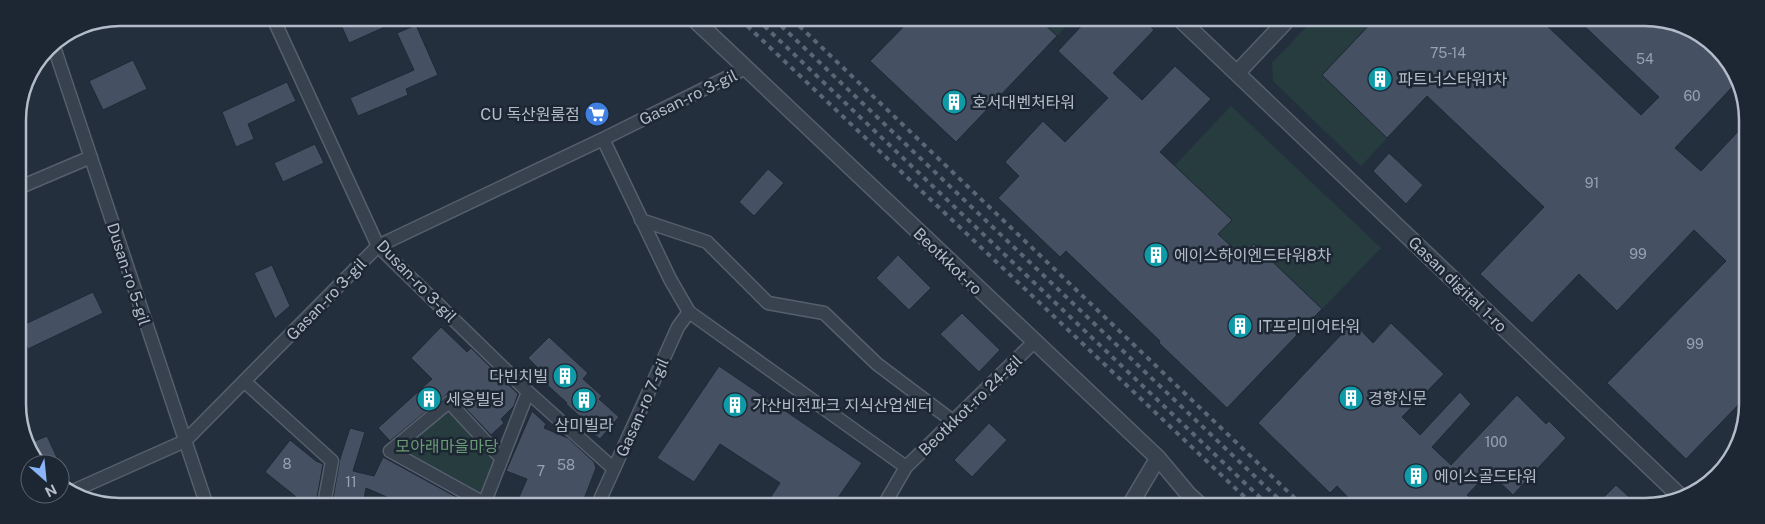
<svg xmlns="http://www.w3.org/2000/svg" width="1765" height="524" font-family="'Public Sans','Noto Sans KR',sans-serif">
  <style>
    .green { fill: #263c3f }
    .building { fill: #455162; stroke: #1f2835 }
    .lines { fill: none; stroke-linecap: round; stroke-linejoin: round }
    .minor-casing { stroke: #565f6c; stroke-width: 15 }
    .tertiary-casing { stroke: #565f6c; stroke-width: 18 }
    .minor { stroke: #38414e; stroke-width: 12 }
    .tertiary { stroke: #38414e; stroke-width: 15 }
    .rail { stroke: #5a6575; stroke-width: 4; stroke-dasharray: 5 5; stroke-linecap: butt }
    .labels { text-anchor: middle; stroke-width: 5; stroke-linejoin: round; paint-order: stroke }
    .number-label { font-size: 14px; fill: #98a1af }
    .poi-label { font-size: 16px; fill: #b4bcc9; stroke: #1d2633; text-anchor: start }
    .street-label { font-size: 16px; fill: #b4bcc9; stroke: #1d2633 }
    .park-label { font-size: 16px; fill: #6b9a76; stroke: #1d2633 }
    .rim { fill: none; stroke: #b4bcc9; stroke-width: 2.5 }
  </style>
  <rect width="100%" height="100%" fill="#242f3e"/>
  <!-- green -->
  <path class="green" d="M1040,20H1072L1057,36Z
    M1313,20L1373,21L1322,75L1387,138L1361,166L1273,81L1272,63Z
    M1231,106L1381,248L1322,309L1254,244L1242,256L1218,234L1231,220L1174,166Z
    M449,402L502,459L484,503L390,451Z"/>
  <!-- building -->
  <path class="building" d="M338,18H405L349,43Z
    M911,19L1040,20L1057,36L956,142L870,61Z
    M1087,20H1144L1154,30L1113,73L1142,100L1175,66L1211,99L1160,152L1232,220L1218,234L1242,256L1254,244L1322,309L1227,408L1159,343L1160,341L1066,251L1060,257L998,198L1019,176L1005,162L1043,121L1065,142L1108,98L1058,51Z
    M1374,20L1542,21L1641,115L1659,97L1579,21H1671L1718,48L1736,83L1675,148L1701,171L1745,124L1744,399L1686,459L1607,383L1726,261L1694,230L1617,311L1579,274L1532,323L1480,274L1544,207L1427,96L1387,138L1322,75Z
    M416,25L438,75L406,89L408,95L358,116L350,98L414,70L397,33Z
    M133,60L147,89L103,110L89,81Z
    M287,82L296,101L248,124L254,139L236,147L222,112Z
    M315,144L324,163L283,182L274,163Z
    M1389,153L1423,185L1406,204L1373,171Z
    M768,169L784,183L754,216L739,202Z
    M898,255L931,288L909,310L876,278Z
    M272,265L290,306L275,319L254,273Z
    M93,292L103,313L28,349L19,331V327Z
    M962,313L1000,350L979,372L940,334Z
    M1353,322L1373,343L1391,323L1444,374L1402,417L1420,435L1460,392L1471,404L1432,447L1451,465L1517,395L1546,424L1549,421L1566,438L1513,495L1489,472L1467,495L1478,506H1356L1337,486L1330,493L1258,423Z
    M441,327L467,352L471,348L518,394L514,406L501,419L504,423L491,435L452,394H447L390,441L378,428L432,379L411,358Z
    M549,337L588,373L583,379L602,396L599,399L619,417L600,439L584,426L587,423L566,404L567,403L544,382L548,372L545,375L528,358Z
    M719,366L862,463L833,505L766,504L780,483L720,444L694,482L657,458Z
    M532,411L546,424L544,428L568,438L594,462L596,468L582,504H516L527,479L506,471Z
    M989,423L1007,440L972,477L954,460Z
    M350,428L365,432L353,471L374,476L383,457L469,504H403L366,488L363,504H332L340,459Z
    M47,436L60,464H41L30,443Z
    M290,440L316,461L323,464L316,504H305L265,472Z
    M1616,485L1639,506H1595Z"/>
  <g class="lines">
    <defs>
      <path id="minor" d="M273,18L378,246L528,392L614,469
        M53,44L206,503
        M603,139L670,279L689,312L906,467
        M18,188L91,157
        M641,220L707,242L768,303L824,313L877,364L954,422
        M245,382L332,461L324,504
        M73,491L185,441L378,246L603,139L746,68
        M484,503L390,451L449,402L502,459
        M484,504L528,392
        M598,504L678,327L689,312
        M884,505L906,467L1034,342"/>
      <path id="tertiary" d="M694,19L1158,458L1189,495L1200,505
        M1181,20L1680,496
        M1237,73L1287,20
        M1130,505L1158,458"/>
    </defs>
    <!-- minor casing -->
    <use href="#minor" class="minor-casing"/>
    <!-- tertiary casing -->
    <use href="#tertiary" class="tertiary-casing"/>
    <!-- minor -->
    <use href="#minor" class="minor"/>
    <!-- tertiary -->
    <use href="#tertiary" class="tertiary"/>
    <!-- rail -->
    <path class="rail" d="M740,19L1253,505
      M757,19L1269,506
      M774,19L1286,506
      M792,19L1303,506"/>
  </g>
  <!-- icons -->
  <defs>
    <symbol id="building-disc" viewBox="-11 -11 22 22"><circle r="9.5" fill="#0f9aa8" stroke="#1d2633"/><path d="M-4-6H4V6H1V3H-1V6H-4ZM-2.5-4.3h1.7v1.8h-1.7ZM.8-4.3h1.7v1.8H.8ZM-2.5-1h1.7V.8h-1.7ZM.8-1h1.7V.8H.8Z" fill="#fff"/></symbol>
    <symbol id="supermarket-disc" viewBox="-11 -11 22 22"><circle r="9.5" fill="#3f7fe0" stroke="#1d2633"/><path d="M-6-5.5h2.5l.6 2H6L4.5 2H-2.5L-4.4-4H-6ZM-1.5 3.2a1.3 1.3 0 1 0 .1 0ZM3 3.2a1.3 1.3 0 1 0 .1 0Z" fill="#fff"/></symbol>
  </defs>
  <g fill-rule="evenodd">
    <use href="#building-disc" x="1366" y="65" width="28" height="28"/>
    <use href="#building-disc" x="940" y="88" width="28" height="28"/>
    <use href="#supermarket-disc" x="583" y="100" width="28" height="28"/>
    <use href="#building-disc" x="1142" y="241" width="28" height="28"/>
    <use href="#building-disc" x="1226" y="312" width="28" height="28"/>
    <use href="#building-disc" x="551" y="362" width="28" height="28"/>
    <use href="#building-disc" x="1337" y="384" width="28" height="28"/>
    <use href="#building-disc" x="415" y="385" width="28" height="28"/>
    <use href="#building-disc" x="570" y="386" width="28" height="28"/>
    <use href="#building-disc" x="721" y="391" width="28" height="28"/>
    <use href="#building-disc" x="1402" y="462" width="28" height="28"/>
  </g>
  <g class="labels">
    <!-- number labels -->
    <g class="number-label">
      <text x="1448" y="58">75-14</text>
      <text x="1645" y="64">54</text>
      <text x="1692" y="101">60</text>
      <text x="1592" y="188">91</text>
      <text x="1638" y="259">99</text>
      <text x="1695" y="349">99</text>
      <text x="1496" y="447">100</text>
      <text x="287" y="469">8</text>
      <text x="566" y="470">58</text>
      <text x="541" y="476">7</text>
      <text x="351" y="487">11</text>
    </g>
    <!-- poi labels -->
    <g class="poi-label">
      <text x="1398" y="85">파트너스타워1차</text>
      <text x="972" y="108">호서대벤처타워</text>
      <text x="580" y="120" text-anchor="end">CU 독산원룸점</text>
      <text x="1174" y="261">에이스하이엔드타워8차</text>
      <text x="1258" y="332">IT프리미어타워</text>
      <text x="548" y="382" text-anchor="end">다빈치빌</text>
      <text x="1368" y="404">경향신문</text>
      <text x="446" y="405">세웅빌딩</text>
      <text x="752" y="411">가산비전파크 지식산업센터</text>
      <text x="584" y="431" text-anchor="middle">삼미빌라</text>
      <text x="1434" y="482">에이스골드타워</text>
    </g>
    <!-- street labels -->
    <g class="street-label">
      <text transform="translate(688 97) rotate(-26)" y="6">Gasan-ro 3-gil</text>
      <text transform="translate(948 261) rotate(44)" y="6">Beotkkot-ro</text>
      <text transform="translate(129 274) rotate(72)" y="6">Dusan-ro 5-gil</text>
      <text transform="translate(417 281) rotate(46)" y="6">Dusan-ro 3-gil</text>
      <text transform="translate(1458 284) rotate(44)" y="6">Gasan digital 1-ro</text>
      <text transform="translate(326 299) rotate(-46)" y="6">Gasan-ro 3-gil</text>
      <text transform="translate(970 405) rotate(-44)" y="6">Beotkkot-ro 24-gil</text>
      <text transform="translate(642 407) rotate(-66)" y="6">Gasan-ro 7-gil</text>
    </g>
    <!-- park labels -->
    <g class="park-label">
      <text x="447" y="452">모아래마을마당</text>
    </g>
  </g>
  <!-- crop -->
  <path d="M0 0H1765V524H0ZM120 26H1645A94 94 0 0 1 1739 120V404A94 94 0 0 1 1645 498H120A94 94 0 0 1 26 404V120A94 94 0 0 1 120 26Z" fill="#1d2633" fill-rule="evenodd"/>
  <path class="rim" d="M120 26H1645A94 94 0 0 1 1739 120V404A94 94 0 0 1 1645 498H120A94 94 0 0 1 26 404V120A94 94 0 0 1 120 26Z"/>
  <!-- north arrow -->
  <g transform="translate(45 479) rotate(153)"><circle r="24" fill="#1d2633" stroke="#59626f"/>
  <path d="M0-4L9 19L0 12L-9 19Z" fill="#8ab4f8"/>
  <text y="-8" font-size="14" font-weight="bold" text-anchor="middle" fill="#b4bcc9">N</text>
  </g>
</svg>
